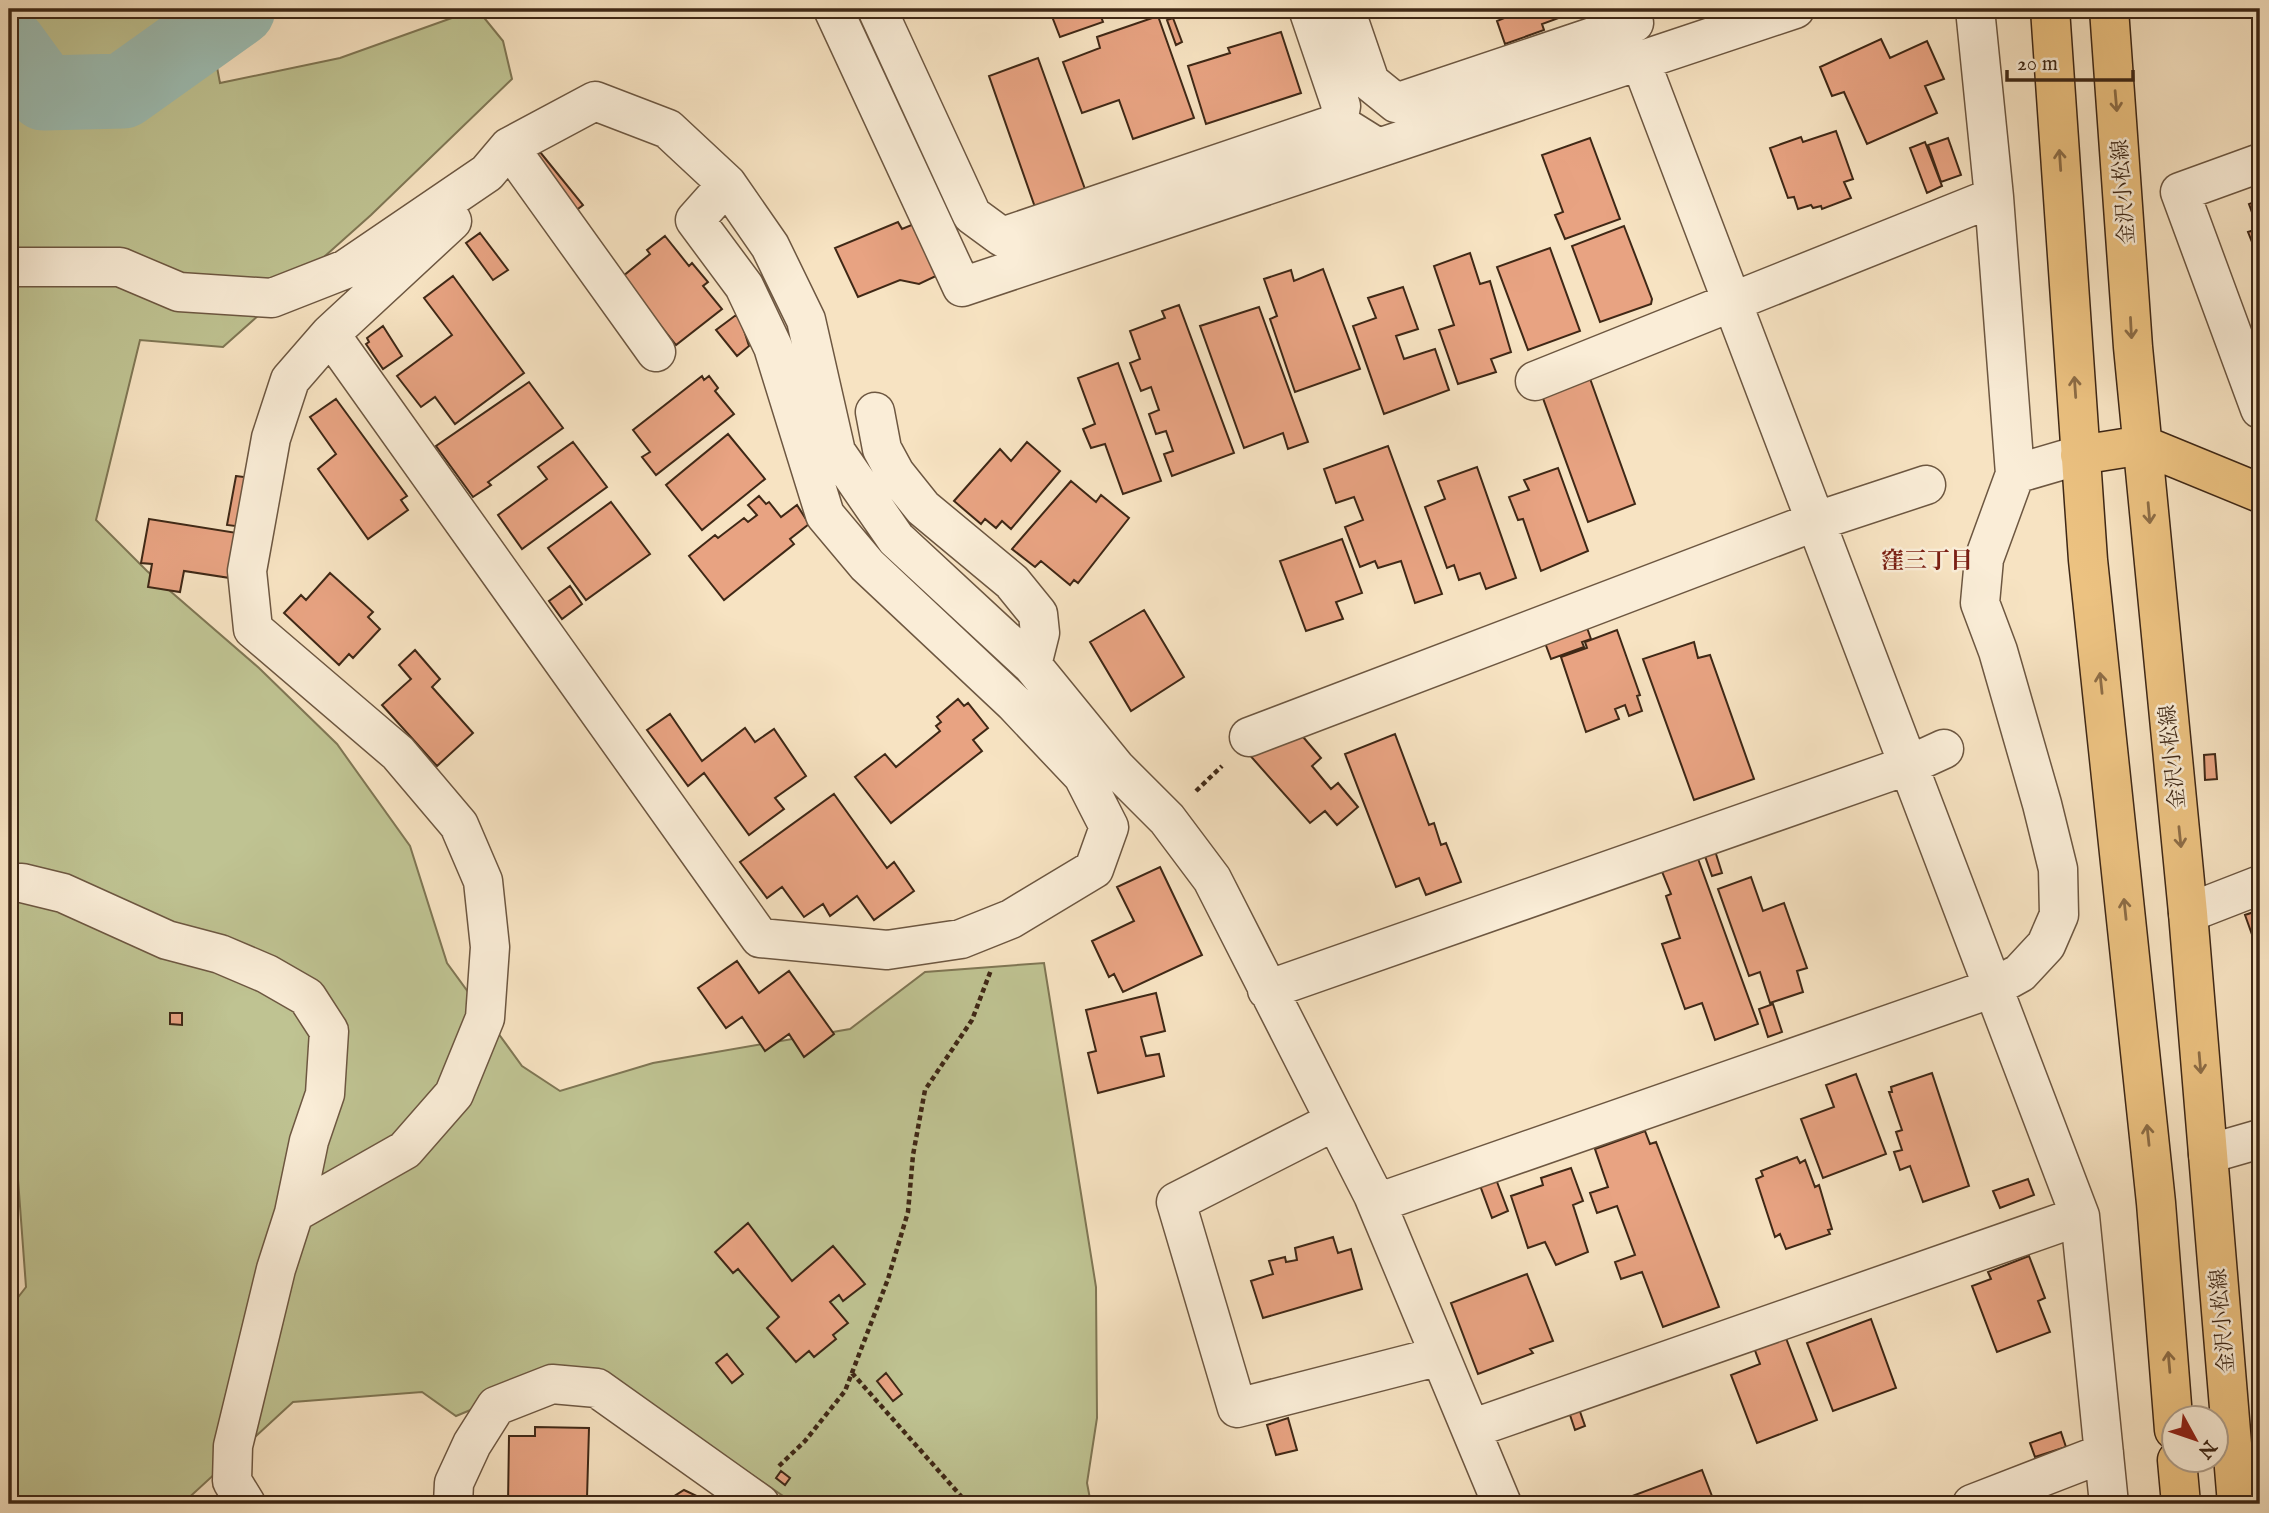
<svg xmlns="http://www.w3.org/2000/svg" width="2269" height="1513" font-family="'IM FELL English','Noto Serif JP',serif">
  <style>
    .green { fill: #bfc392; stroke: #7f7654; stroke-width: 2 }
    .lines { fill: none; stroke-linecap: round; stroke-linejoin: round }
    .river { stroke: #9dbeb4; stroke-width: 75 }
    .building { fill: #e8a382; stroke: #3f2816; stroke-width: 2 }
    .minor-casing { stroke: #6d5741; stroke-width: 41 }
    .major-casing { stroke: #3f2816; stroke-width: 41 }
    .path { stroke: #3f2816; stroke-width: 4.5; stroke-dasharray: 5 3.5; stroke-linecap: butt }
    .minor { stroke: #faedd7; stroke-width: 38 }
    .major { stroke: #ecc281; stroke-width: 38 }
    .oneway { stroke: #8d6d46 }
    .labels { text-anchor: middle; stroke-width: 5; stroke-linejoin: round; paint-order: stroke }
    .street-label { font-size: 21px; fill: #3f2816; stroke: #faedd7 }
    .neighbourhood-label { font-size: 23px; font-weight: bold; fill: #7a1f14; stroke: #faedd7 }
  </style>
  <rect width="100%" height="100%" fill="#f7e3c2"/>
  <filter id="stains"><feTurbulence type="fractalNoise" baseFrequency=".00286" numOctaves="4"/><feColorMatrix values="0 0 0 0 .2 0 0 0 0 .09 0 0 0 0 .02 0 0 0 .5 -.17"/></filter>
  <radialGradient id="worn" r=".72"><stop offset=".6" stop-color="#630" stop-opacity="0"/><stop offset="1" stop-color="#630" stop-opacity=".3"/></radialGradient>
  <!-- green -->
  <path class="green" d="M9,9H206L220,83L340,58L477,9L503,41L512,79L371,215L223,347L140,340L96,520L147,571L259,668L337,744L410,846L447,963L522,1066L560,1091L653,1063L850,1029L925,972L1044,963L1096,1287L1097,1418L1087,1483L1091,1504H795L686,1430L572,1368L456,1416L422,1392L293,1402L182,1504H9V1309L26,1287L17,1166L9,1158Z"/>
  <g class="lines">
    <!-- river -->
    <path class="river" d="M9,45L44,93L123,91L238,9"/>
  </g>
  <!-- building -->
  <path class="building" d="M1038,9H1098L1103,22L1060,37L1051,14L1041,17Z
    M1520,9H1583L1542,24L1544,30L1505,44L1497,21L1521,11Z
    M1158,16L1194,118L1133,139L1119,100L1082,113L1063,62L1100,48L1097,37Z
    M1173,18L1182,42L1176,45L1167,20Z
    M1281,32L1301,93L1206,124L1188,66L1230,53L1228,48Z
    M1881,39L1890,58L1927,41L1944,79L1925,86L1937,113L1867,144L1844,92L1832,96L1820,67Z
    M1038,58L1086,192L1036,210L989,76Z
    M1836,131L1853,179L1844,182L1851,198L1822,209L1821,206L1813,208L1811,205L1798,209L1794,197L1788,198L1770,148L1801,137L1803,142Z
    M1590,138L1620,219L1565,239L1555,215L1563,212L1542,155Z
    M1948,138L1961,175L1941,182L1928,145Z
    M1925,142L1942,186L1927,193L1910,148Z
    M540,152L583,205L574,212L533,156Z
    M2260,200V251L2256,252L2248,232L2258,229L2249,204Z
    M898,222L902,229L914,224L936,276L919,284L900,280L858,297L835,248Z
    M1624,226L1652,299L1651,304L1600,322L1572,246Z
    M480,233L508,270L493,280L466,243Z
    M665,236L689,266L692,263L708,282L703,286L722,309L676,345L622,277L650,254L647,250Z
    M1550,248L1580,331L1528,350L1497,267Z
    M1470,253L1480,284L1490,281L1511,352L1491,359L1496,372L1458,384L1439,330L1454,325L1434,266Z
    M1323,269L1360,369L1295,392L1270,319L1277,316L1264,279L1291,270L1294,281Z
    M453,276L524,373L455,424L435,397L421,407L397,376L452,335L424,298Z
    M1403,287L1418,329L1396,336L1404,359L1435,349L1449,390L1384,414L1353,326L1376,318L1368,298Z
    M1179,305L1234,453L1172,476L1164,454L1173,451L1166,431L1156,434L1149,414L1159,410L1151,387L1141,391L1130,363L1140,359L1130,331L1165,318L1162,311Z
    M1259,307L1308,442L1288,449L1283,433L1244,448L1200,326Z
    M736,315L741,321L749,346L737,356L716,330Z
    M383,326L402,356L383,369L366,344L369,342L367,338Z
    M1118,363L1161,481L1123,494L1105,444L1091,448L1083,429L1095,424L1078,378Z
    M1588,373L1635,504L1588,522L1540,390Z
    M702,376L704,380L709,376L718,388L715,391L734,414L656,475L642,457L650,452L633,430Z
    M529,382L563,428L488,482L491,485L473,497L436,446Z
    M336,399L407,496L401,500L408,510L368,539L318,469L336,454L310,417Z
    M728,434L765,479L702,530L666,485Z
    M573,442L607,487L522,549L498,515L547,479L538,467Z
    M1027,442L1060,471L1011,529L1002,521L996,528L985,519L981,524L954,501L1000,449L1011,461Z
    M1388,446L1442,594L1415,603L1401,561L1378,568L1375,561L1360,567L1345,527L1363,520L1354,497L1336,503L1324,469Z
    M1477,467L1516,578L1486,589L1480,573L1459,580L1454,565L1447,568L1425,507L1445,499L1438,481Z
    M1558,468L1588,551L1541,571L1523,519L1518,520L1509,497L1529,490L1524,480Z
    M236,476L252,478L243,527L227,525Z
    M1071,481L1096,502L1101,495L1129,518L1078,583L1074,580L1070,585L1041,561L1035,567L1012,549Z
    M759,496L766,504L769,502L781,517L797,505L809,524L790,539L794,544L724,600L689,556L715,535L718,538L744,518L748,522L757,515L748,505Z
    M611,502L650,554L586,600L548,548Z
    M149,519L237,533L230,578L184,571L180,592L148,587L152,564L141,563Z
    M1342,539L1362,593L1336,602L1343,619L1306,631L1280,561Z
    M330,573L373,612L368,617L380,629L353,658L349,654L339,665L284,613L301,595L306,600Z
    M570,586L582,604L562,619L549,601Z
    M1144,610L1184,677L1131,711L1090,642Z
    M1586,625L1591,639L1582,642L1584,647L1551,659L1544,640Z
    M1617,630L1640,695L1637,696L1642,711L1629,716L1625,705L1615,709L1619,719L1586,732L1561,657L1587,648L1585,642Z
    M1694,642L1698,658L1710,655L1754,779L1694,800L1643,659Z
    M415,650L440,679L432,687L473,733L437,766L382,705L411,679L399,665Z
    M958,699L964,706L968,703L988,728L973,740L982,751L891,823L855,777L885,754L896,767L940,731L936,726L941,722L937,717Z
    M670,714L702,761L745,728L755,742L774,729L806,776L775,798L784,809L749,835L704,773L688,786L647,730Z
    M1298,731L1321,758L1312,766L1331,789L1338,783L1358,807L1337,825L1325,811L1310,823L1239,743Z
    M1395,734L1429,825L1434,823L1441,845L1446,843L1461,882L1426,895L1419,878L1396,887L1345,754Z
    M1395,734L1429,825L1434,823L1441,845L1446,843L1461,882L1426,895L1419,878L1396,887L1345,754Z
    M2215,754L2217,779L2205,780L2204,755Z
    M834,794L887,868L894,862L914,891L874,920L857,896L830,916L823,904L804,917L782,887L767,898L740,862Z
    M1711,838L1722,873L1712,876L1700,842Z
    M1697,856L1758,1024L1715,1040L1702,1003L1685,1009L1662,944L1680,938L1666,896L1671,894L1661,869Z
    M1160,867L1202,955L1123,992L1114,974L1109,977L1092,941L1134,921L1117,887Z
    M1751,877L1763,911L1784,903L1807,968L1797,971L1803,992L1770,1003L1760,972L1749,976L1718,889Z
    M2260,910V957L2245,915Z
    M737,961L759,993L789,971L834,1034L804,1057L789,1034L765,1051L742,1017L726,1028L698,988Z
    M1156,993L1165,1031L1141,1037L1146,1056L1159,1054L1164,1076L1098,1093L1088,1053L1096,1051L1086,1010Z
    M1773,1004L1782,1032L1768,1037L1759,1009Z
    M170,1013H182V1025L170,1024Z
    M1932,1073L1969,1186L1923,1202L1910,1166L1900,1170L1894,1152L1902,1150L1896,1132L1902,1130L1889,1092H1892L1891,1087Z
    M1856,1074L1886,1154L1823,1178L1801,1119L1834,1107L1826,1085Z
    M1645,1131L1650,1144L1656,1142L1719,1307L1663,1327L1642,1272L1621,1279L1615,1262L1635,1255L1617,1206L1597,1213L1590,1193L1608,1187L1595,1149Z
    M1797,1157L1800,1163L1805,1160L1815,1187L1819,1185L1832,1229L1828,1230L1830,1234L1786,1249L1780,1234L1775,1237L1756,1179L1763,1176L1761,1171Z
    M1571,1168L1583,1201L1573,1205L1588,1252L1556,1265L1545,1242L1528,1248L1511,1196L1543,1185L1541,1178Z
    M1494,1174L1508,1211L1492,1218L1478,1180Z
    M2028,1179L2034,1195L2000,1208L1993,1191Z
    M748,1223L792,1281L833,1246L865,1284L843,1301L839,1295L830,1302L848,1323L833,1335L836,1339L814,1357L809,1351L796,1362L767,1328L779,1317L738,1269L733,1273L715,1252Z
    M748,1223L792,1281L833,1246L865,1284L843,1301L839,1295L830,1302L848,1323L833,1335L836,1339L814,1357L809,1351L796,1362L767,1328L779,1317L738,1269L733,1273L715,1252Z
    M1333,1237L1338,1253L1351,1249L1362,1289L1263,1318L1251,1281L1273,1274L1269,1261L1285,1257L1286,1262L1297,1260L1295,1248Z
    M2029,1256L2045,1298L2038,1301L2050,1332L1997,1352L1972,1286L1991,1279L1988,1272Z
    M1527,1274L1553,1341L1530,1349L1533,1353L1478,1374L1451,1303Z
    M1871,1319L1896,1388L1833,1411L1807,1343Z
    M1781,1325L1817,1420L1757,1443L1731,1375L1760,1364L1750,1337Z
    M727,1354L743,1374L732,1383L716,1363Z
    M886,1373L902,1394L893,1401L877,1381Z
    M1577,1403L1585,1426L1575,1430L1567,1406Z
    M1288,1418L1297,1450L1276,1455L1267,1425Z
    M535,1427L589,1428L587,1498H576L575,1504H508L509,1436H535Z
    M2061,1432L2066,1447L2035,1457L2030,1443Z
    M1702,1470L1715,1504H1626L1624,1499Z
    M781,1471L790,1478L785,1485L776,1478Z
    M684,1490L699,1497L698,1504H669L668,1500Z"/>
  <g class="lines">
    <defs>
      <path id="minor" d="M833,9L962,287L1795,9
        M877,9L972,215L1002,237L1338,123L1378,148
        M1308,9L1341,106L1338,123
        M1345,9L1370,82L1396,103L1634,23
        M1975,9L1994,197L2015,474
        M1640,60L2080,1216L2109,1504
        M509,147L656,352
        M2260,163L2180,192L2260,409
        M452,221L330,334L760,938L887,950L961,939L1011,919L1094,869L1109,827L1083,776L1014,703L867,565L825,515L773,347L744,286L695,220L727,184
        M9,267H120L179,292L272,298L346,269L487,173L509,147L595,101L668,129L727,184L770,246L806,320L836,452L896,539L1032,665L1116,768L1167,819L1212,879L1373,1195L1502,1504
        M1535,381L1994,197
        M875,412L882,449L895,473L923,508L1012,582L1038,614L1040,633L1032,665
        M1249,737L1814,522L1926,485
        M9,883H22L63,893L167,940L220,954L267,974L307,997L329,1031L325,1094L309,1141L294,1213L276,1269L233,1446L232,1481L246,1504
        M2188,913L2260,885
        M1267,990L1909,765L1944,749
        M1335,1121L1176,1202L1237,1408L1440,1356
        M2208,1154L2260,1139
        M1377,1203L1993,988L2020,973L2046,945L2059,915L2058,869L2042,804L1998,651L1980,603L1984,559L2015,474L2080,455
        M294,1213L405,1150L454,1094L485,1018L490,947L483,881L459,825L398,753L253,629L247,571L271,438L290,380L330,334
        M1471,1429L2080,1216
        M453,1504L454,1483L472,1444L496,1406L552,1384L597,1388L760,1504
        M1972,1504L2104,1453"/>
      <path id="major" d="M2050,9L2088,560L2156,1203L2174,1430
        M2109,9L2133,347L2188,913L2237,1504
        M2080,455L2143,445L2260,493
        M2177,1460L2181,1504"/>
    </defs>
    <!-- minor casing -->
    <use href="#minor" class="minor-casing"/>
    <!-- major casing -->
    <use href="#major" class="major-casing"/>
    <!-- path -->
    <path class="path" d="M1196,791L1222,766
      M852,1373L968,1504
      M779,1466L805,1441L845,1391L888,1279L908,1212L913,1155L925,1090L972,1020L991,970"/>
    <!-- minor -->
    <use href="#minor" class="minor"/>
    <!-- major -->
    <use href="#major" class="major"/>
  </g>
  <!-- one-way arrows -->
  <defs><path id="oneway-shaft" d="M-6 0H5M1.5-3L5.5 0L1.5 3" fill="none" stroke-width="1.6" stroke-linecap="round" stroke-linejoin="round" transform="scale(1.75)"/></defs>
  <g class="oneway">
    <use href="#oneway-shaft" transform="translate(2116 101) rotate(85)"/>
    <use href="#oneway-shaft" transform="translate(2060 160) rotate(-94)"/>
    <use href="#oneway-shaft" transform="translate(2131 328) rotate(87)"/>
    <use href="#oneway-shaft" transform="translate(2075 387) rotate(-94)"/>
    <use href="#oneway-shaft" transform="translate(2149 513) rotate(85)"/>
    <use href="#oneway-shaft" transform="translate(2101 683) rotate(-96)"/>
    <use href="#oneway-shaft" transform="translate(2180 837) rotate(84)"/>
    <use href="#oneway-shaft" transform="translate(2125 909) rotate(-96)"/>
    <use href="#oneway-shaft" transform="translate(2200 1063) rotate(85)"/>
    <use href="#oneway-shaft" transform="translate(2148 1135) rotate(-96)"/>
    <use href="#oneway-shaft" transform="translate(2169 1362) rotate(-95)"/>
  </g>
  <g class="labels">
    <!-- street labels -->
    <g class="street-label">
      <text transform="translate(2123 192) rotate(-94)" y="7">金沢小松線</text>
      <text transform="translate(2172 757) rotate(-96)" y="7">金沢小松線</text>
      <text transform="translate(2222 1321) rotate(-95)" y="7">金沢小松線</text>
    </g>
    <!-- neighbourhood labels -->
    <g class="neighbourhood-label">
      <text x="1927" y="568">窪三丁目</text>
    </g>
  </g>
  <!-- margin -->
  <rect width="2269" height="1513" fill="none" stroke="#f7e3c2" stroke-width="35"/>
  <rect x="10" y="10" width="2248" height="1492" fill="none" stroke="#3f2816" stroke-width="3.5"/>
  <rect x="18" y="18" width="2234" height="1478" fill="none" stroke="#3f2816" stroke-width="2"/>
  <!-- north arrow -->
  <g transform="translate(2195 1439) rotate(130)"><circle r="33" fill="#faedd7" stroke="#af9e8a" stroke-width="2"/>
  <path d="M0-5L12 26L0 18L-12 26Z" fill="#8f2418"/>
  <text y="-10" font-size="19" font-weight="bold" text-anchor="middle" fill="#3f2816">N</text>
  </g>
  <!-- scale -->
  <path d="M2007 70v10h126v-10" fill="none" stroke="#3f2816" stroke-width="3.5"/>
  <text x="2017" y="70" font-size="21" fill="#3f2816" stroke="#faedd7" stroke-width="5" paint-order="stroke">20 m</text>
  <rect width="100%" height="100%" filter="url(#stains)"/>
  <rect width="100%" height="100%" fill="url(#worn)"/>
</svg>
